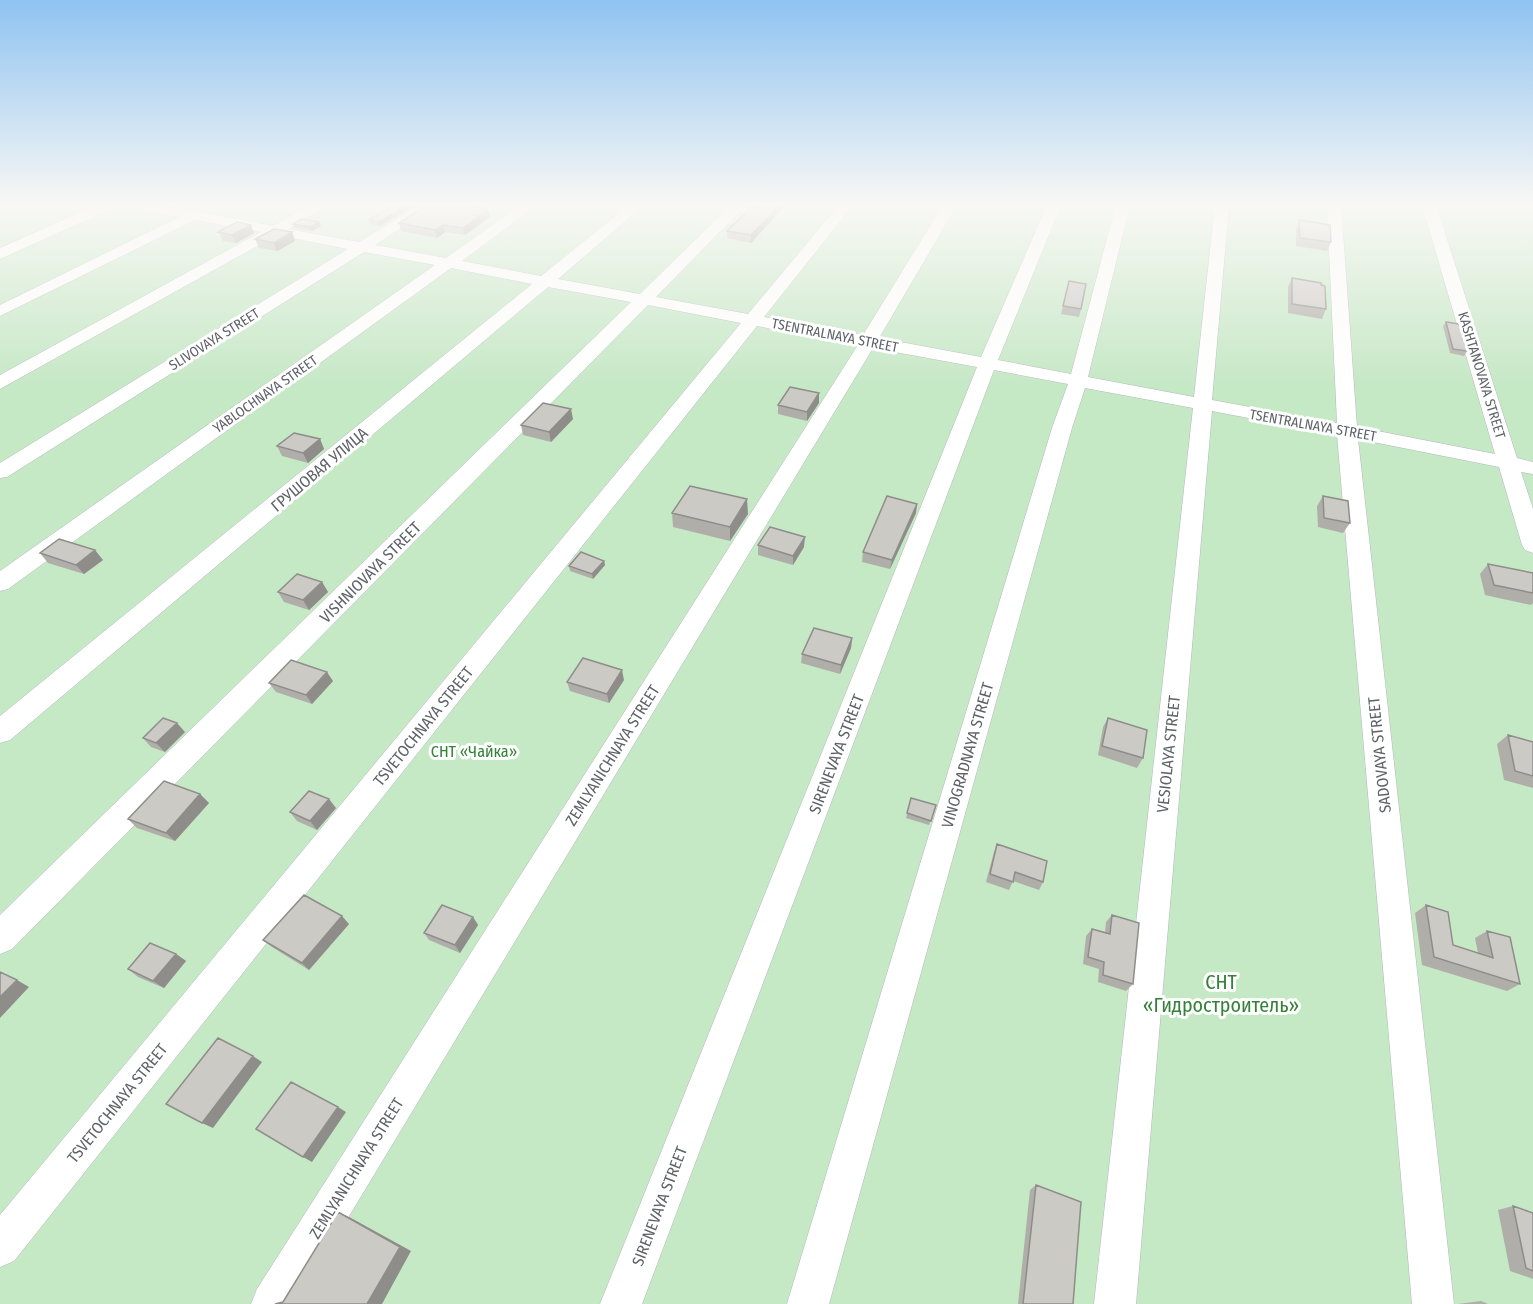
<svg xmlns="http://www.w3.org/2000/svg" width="1533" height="1304" font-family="'Fira Sans Condensed',sans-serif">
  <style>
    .green { fill: #c5e8c5 }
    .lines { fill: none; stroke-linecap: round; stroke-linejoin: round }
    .street-casing { stroke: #b5b8bc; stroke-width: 1 }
    .street { fill: #fff; fill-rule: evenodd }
    .wall { fill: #afaea9 }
    .shaded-wall { fill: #8f8d8a }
    .building { fill: #cccac5; stroke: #8f8d8a; stroke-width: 1.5 }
    .labels { text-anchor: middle; stroke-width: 6; stroke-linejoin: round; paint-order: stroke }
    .far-street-label { font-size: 14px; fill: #5f6368; stroke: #fff }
    .street-label { font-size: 16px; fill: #5f6368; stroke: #fff }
    .park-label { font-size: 16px; fill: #348238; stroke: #fff }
    .near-park-label { font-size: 20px; fill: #348238; stroke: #fff }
  </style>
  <rect width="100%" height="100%" fill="#f1efe8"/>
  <!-- green -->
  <path class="green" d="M0,205H1533V1304H0Z"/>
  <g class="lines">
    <defs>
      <path id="street" d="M0,205H9L7,208L0,209Z
        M97,205H115L113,208L0,259V248Z
        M130,205H158L191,211L198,209L205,213L273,226L311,205H328L288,229L359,242L420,205H436L375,245L446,258L521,205H537L462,261L541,276L629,205H644L558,279L640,294L731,205H746L656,297L748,314L839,205H853L764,317L863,335L943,205H957L879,338L981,357L1047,205H1061L998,360L1071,374L1116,205H1130L1088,377L1194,397L1215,205H1229L1212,400L1337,423L1327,205H1341L1357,427L1495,454L1422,205H1436L1517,458L1533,462V474L1521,472L1533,509V553L1525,550L1522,545L1499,467L1358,439L1454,1304H1412L1337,435L1212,411L1136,1304H1094L1193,408L1085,388L1072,428L829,1304H787L1052,428L1068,384L994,370L642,1304H600L977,367L873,348L296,1304H251L257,1289L858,345L757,326L14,1261L0,1267V1215L741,323L648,305L12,949L0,954V915L631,302L548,287L10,740L0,743V716L532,284L451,268L8,589L0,591V571L435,265L364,252L7,477L0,478V463L348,249L277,235L0,389V375L261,232L195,220L0,316V305L179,217L137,209Z"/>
    </defs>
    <!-- street casing -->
    <use href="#street" class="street-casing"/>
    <!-- street -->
    <use href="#street" class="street"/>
  </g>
  <!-- wall -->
  <path class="wall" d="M395,205H417L380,226L370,224L369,220Z
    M488,209L490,217L465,235L445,232L437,238L401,231L399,223Z
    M782,209L751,243L727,238V231Z
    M1299,220L1331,242L1327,251L1296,246V229Z
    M293,224L321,226L312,231L294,228Z
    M251,225L254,233L236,243L223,241L218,232Z
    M292,232L295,241L277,251L259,248L255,239Z
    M1292,278L1326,309L1322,319L1288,313V287Z
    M1069,281L1081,309L1079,317L1061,314Z
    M1446,322L1467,351L1464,356L1450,353L1443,326Z
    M819,403L807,421L778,414V405Z
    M573,419L551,442L523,435L521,425Z
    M320,439L324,449L308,463L282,456L277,446Z
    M1323,496L1350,523L1343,533L1318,527L1317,506Z
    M917,504L916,513L890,569L862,562L863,552Z
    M672,513L748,514L730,541L673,527Z
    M758,545L804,547L793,565L758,555Z
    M40,553L103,560L84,574L48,563Z
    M604,561L605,565L593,579L570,571L569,566Z
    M1488,564L1533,573V603L1531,605L1485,595L1480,574Z
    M322,582L328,592L309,610L284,602L278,592Z
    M852,638L851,648L840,674L801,663L802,654Z
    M624,680L609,703L570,691L567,682Z
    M333,681L312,704L276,692L269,683Z
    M1108,718L1143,758L1137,768L1098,755L1103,727Z
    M185,732L165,752L151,747L143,738Z
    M1508,735L1533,742V788L1504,780L1497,744Z
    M200,794L209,803L175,841L137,828L128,819Z
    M911,798L936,805L929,825L906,818Z
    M336,808L317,830L297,821L290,812Z
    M997,844L1043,882L1039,890L1013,881L1009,890L986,882L994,852Z
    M1426,905L1453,945L1478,953L1475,938L1487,931L1520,984L1507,991L1422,965L1415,913Z
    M1112,915L1133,984L1126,991L1098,982L1099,969L1083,964L1086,936L1092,929L1105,933L1106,922Z
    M473,917L478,925L460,953L429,940L424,933Z
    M349,924L309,970L272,947L263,940Z
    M176,954L186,961L164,988L138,977L128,969Z
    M1036,1185L1073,1304H1018L1030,1190Z
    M1513,1206L1533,1213V1279L1510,1271L1498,1210Z
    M1481,1301L1488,1304H1458Z"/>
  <!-- shaded-wall -->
  <path class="shaded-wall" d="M408,205H417L380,226L379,222Z
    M780,205H782V209L751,243V235Z
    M488,209L490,217L465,235L463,228Z
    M319,222L321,226L312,231L310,227Z
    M251,225L254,233L236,243L232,235Z
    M443,225L445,232L437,238L435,230Z
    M292,232L295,241L277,251L274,243Z
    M819,393V403L807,421V412Z
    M571,409L573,419L551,442L549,432Z
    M320,439L324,449L308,463L303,453Z
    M747,499L748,514L730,541V527Z
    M917,504L916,513L890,569L892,560Z
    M805,537L804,547L793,565V556Z
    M95,550L103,560L84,574L76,565Z
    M604,561L605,565L593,579L592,574Z
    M322,582L328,592L309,610L303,600Z
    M852,638L851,648L840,674L841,665Z
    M622,670L624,680L609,703L607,694Z
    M327,672L333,681L312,704L306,695Z
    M177,723L185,732L165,752L156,743Z
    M200,794L209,803L175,841L166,833Z
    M329,799L336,808L317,830L310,821Z
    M342,916L349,924L309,970L302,963Z
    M473,917L478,925L460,953L455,945Z
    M176,954L186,961L164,988L153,981Z
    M17,980L29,987L0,1018V997Z
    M253,1056L262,1062L213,1128L202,1123Z
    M338,1107L346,1112L312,1162L303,1157Z
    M338,1212L351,1218L411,1251L382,1304H367Z"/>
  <!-- building -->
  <path class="building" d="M395,205H408L379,222L369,220Z
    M426,205H466L488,209L463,228L443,225L435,230L399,223Z
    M754,205H780L751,235L727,231Z
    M301,219L319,222L310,227L293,224Z
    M1299,220L1330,225L1331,242L1300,238Z
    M237,222L251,225L232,235L218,232Z
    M274,229L292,232L274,243L255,239Z
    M1292,278L1321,283V285L1325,286L1326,309L1292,304Z
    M1069,281L1086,284L1081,309L1063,306Z
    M1446,322L1459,324L1467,351L1453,349Z
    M790,387L819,393L807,412L778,405Z
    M543,403L571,409L549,432L521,425Z
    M294,433L320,439L303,453L277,446Z
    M690,486L747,499L730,527L672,513Z
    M887,496L917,504L892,560L863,552Z
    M1323,496L1348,501L1350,523L1324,518Z
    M770,527L805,537L793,556L758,545Z
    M59,539L95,550L76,565L40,553Z
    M581,552L604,561L592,574L569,566Z
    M1488,564L1533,573V593L1494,585Z
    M297,574L322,582L303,600L278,592Z
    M814,628L852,638L841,665L802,654Z
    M583,658L622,670L607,694L567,682Z
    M291,660L327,672L306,695L269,683Z
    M163,718L177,723L156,743L143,738Z
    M1108,718L1147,730L1143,758L1102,746Z
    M1508,735L1533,742V776L1515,771Z
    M164,781L200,794L166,833L128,819Z
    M309,791L329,799L310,821L290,812Z
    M911,798L936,805L931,821L907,813Z
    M997,844L1047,861L1043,882L1015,872L1013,882L990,874Z
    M304,895L342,916L302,963L263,940Z
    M442,905L473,917L455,945L424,933Z
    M1426,905L1448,912L1453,945L1493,958L1487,931L1510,937L1520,984L1434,957Z
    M1112,915L1139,923L1133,984L1103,975L1104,962L1088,957L1092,929L1110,934Z
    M150,943L176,954L153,981L128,969Z
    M0,972L17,980L0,997Z
    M218,1038L253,1056L202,1123L166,1104Z
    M291,1082L338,1107L303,1157L256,1129Z
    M1036,1185L1081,1202L1073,1304H1023Z
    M1513,1206L1533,1213V1271L1526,1268Z
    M338,1212L400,1247L367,1304H275L283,1302Z"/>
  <!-- sky -->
  <linearGradient id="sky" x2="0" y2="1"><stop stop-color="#8fc3f1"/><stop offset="0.53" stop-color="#f9f8f5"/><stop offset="1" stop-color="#f9f8f5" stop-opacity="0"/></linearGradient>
  <rect width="1533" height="387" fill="url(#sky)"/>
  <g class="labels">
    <!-- far-street labels -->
    <g class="far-street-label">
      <text transform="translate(835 335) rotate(11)" y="5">TSENTRALNAYA STREET</text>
      <text transform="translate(214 339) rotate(-32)" y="5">SLIVOVAYA STREET</text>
      <text transform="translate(1482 375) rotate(73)" y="5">KASHTANOVAYA STREET</text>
      <text transform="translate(265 394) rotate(-35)" y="5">YABLOCHNAYA STREET</text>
      <text transform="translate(1313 425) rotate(10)" y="5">TSENTRALNAYA STREET</text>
    </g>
    <!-- street labels -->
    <g class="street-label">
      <text transform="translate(319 469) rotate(-40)" y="6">ГРУШОВАЯ УЛИЦА</text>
      <text transform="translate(370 572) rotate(-45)" y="6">VISHNIOVAYA STREET</text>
      <text transform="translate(423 726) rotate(-51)" y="6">TSVETOCHNAYA STREET</text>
      <text transform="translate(836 754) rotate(-69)" y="6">SIRENEVAYA STREET</text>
      <text transform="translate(1168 754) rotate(-84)" y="6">VESIOLAYA STREET</text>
      <text transform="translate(612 755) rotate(-58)" y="6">ZEMLYANICHNAYA STREET</text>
      <text transform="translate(967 755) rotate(-74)" y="6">VINOGRADNAYA STREET</text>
      <text transform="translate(1379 755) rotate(-96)" y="6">SADOVAYA STREET</text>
      <text transform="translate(117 1103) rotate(-51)" y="6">TSVETOCHNAYA STREET</text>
      <text transform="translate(356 1168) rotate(-58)" y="6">ZEMLYANICHNAYA STREET</text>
      <text transform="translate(659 1206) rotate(-69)" y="6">SIRENEVAYA STREET</text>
    </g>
    <!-- park labels -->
    <g class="park-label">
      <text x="474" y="757">СНТ «Чайка»</text>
    </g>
    <!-- near-park labels -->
    <g class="near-park-label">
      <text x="1221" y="989">СНТ<tspan x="1221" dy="23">«Гидростроитель»</tspan></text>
    </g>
  </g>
</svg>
